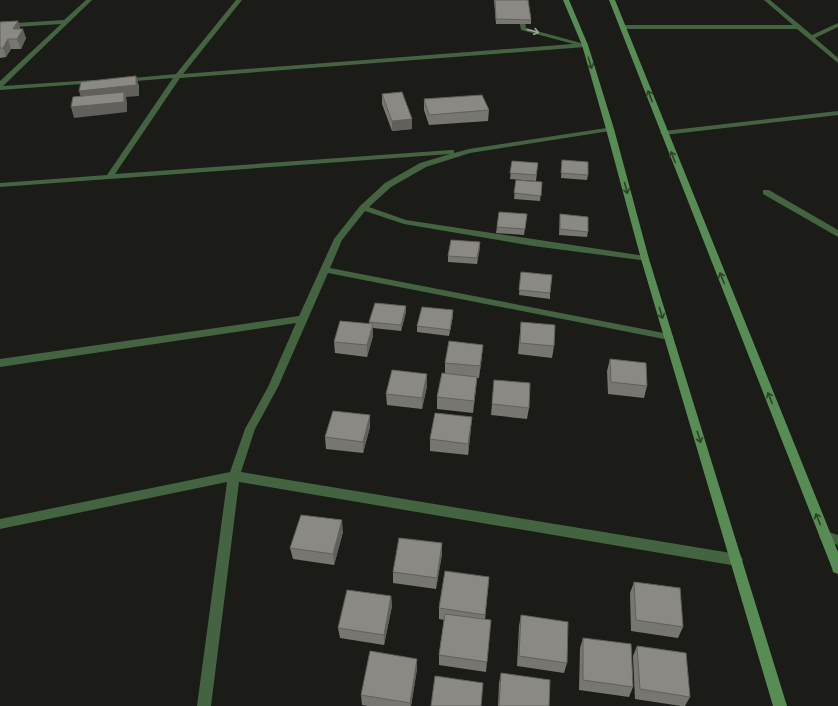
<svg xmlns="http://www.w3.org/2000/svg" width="838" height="706" font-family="'Asap Condensed',sans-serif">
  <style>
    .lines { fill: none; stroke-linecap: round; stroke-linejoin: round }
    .service { fill: #436341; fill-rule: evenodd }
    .minor { fill: #436341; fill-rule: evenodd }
    .tertiary { fill: #436341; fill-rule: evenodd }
    .secondary { fill: #588c55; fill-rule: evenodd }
    .wall { fill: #787671 }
    .shaded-wall { fill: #61605c }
    .building { fill: #8b8983; stroke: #61605c }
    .oneway { stroke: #9ba898 }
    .oneway2 { stroke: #2e432a }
  </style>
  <rect width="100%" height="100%" fill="#1b1b17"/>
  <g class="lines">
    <!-- service -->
    <path class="service" d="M515,0H521L526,28L588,45L585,47L521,30Z"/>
    <!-- minor -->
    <path class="minor" d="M86,0H92L3,86L94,80L97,82L96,83L0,90V81L61,24L0,28V24L64,20Z
      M236,0H242L183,74L585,43L588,45L585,47L180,78L115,174L451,150H454V153L469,149L613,127V131H610L470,153L426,167L391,187L369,207L406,220L645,256L648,257L649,259L648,261L533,246L404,224L365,211L342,240L330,268L669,334L674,337L669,340L328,273L278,387L255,429L241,472L737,554L741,556L743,560L741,564L737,566L239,482L211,706H197L227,482L0,529V519L230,472L245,429L268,387L296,323L0,367V359L299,316L334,239L360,206L385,183L420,163L450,154L0,187V183L107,175L173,78L124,82L122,81V79L176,74Z
      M764,0H770L812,35L838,23V27L815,38L838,58V63L797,29H623L620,27L623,25H793Z
      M838,111V115L664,135L660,133L664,131Z
      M763,190H769L838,230V237L763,194Z"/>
    <!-- tertiary -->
    <path class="tertiary" d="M825,531L838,535V545L821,540L819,536L821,532Z"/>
    <!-- secondary -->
    <path class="secondary" d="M563,0H569L588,45L614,129L649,259L787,706H773L641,259L606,129L582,45Z
      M609,0H615L838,552V574L833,572L832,568Z"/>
  </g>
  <!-- wall -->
  <path class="wall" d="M494,0H528L531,20V24H496Z
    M18,21L20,29L26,38L21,49H11L6,57L0,58V22Z
    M382,94L412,129L392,131L382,104Z
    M424,99L489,110L488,121L429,125L424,110Z
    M562,160L588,175L587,180L561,178Z
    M512,161L538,163L536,181L510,179Z
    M516,180L542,182L540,201L514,199Z
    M499,212L527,214L524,235L496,233Z
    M560,214L588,232L587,237L559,235Z
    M480,242L477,264L448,262V256Z
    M521,272L550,293V299L519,295Z
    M406,312L401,331L373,328V336L367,357L335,353L334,342L369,324V322Z
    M453,316L449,336L417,332V326Z
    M521,322L554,346L552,358L518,354Z
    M482,356L479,378H477L473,413L437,409V397L445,373V363Z
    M610,359L647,386L644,398L608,394L607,371Z
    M494,380L529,408L527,419L491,415Z
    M427,386L422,409L387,405L386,394Z
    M370,415V427L363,453L326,449L325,437Z
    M472,417L468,455L430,451V439Z
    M343,532L334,565L293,559L290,548Z
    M442,543V554L436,589L393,583V572Z
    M489,577L485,620L487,662L486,672L439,665V655L444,620L439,619V608Z
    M634,582L683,627L678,638L631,631L630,593Z
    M391,596L392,606L384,645L340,638L338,628Z
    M521,615L567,663L564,673L517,666L519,626Z
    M583,638L633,687L629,697L579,690L580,648Z
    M637,646L690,697L685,706H681L635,699L633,656Z
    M417,659V669L411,706H368L362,705L361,695Z
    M501,673L549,706H498L499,683Z"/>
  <!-- shaded-wall -->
  <path class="shaded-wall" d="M18,21L21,31L13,29Z
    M23,29L26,38L21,49L17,39Z
    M8,39L11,49L6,57L3,48Z
    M136,76L139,86V96L126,97L127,102V112L74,118L71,107L82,101L79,91Z
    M412,119V129L392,131V121Z
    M480,242V248L477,264V258Z
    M406,306V312L401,331V325Z
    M453,310V316L449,336L450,330Z
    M373,324V336L367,357V345Z
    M483,345L482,356L479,378L480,366Z
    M427,374V386L422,409V398Z
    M477,377L476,389L473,413L474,401Z
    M370,415V427L363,453V442Z
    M472,417L471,429L468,455V444Z
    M342,520L343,532L334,565L333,554Z
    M442,543V554L436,589L437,578Z
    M391,596L392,606L384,645V635Z
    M417,659V669L411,706H410V703Z"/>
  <!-- building -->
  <path class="building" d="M495,0H528L531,20L496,19Z
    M18,21L13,29H23L17,39H8L3,48H0V22Z
    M136,76V85L79,91L81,82Z
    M124,92V102L71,107L73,97Z
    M402,92L412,119L392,121L382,94Z
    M482,95L489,110L429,115L424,99Z
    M562,160L588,162V175L561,173Z
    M512,161L538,163L536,175L510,173Z
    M516,180L542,182L541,196L514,193Z
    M499,212L527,214L525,229L497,227Z
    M560,214L588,217V232L560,229Z
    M451,240L480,242L477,258L448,256Z
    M521,272L552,275L550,293L519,290Z
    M375,303L406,306L401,325L369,322Z
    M422,307L453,310L450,330L417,326Z
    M340,321L373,324L367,345L334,342Z
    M521,322L555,325L554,346L520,343Z
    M449,341L483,345L480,366L445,363Z
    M610,359L646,363L647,386L611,382Z
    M392,370L427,374L422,398L386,394Z
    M442,373L477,377L474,401L437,397Z
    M494,380L530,383L529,408L492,404Z
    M333,411L370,415L363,442L325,437Z
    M435,413L472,417L468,444L430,439Z
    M301,515L342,520L333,554L290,548Z
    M399,538L442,543L437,578L393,572Z
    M445,571L489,577L485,615L439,608Z
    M634,582L680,588L683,627L636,620Z
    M347,590L391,596L384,635L338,628Z
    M445,614L491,620L487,662L439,655Z
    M521,615L568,622L567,663L519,656Z
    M583,638L631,644L633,687L583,680Z
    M637,646L686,653L690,697L640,689Z
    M370,651L417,659L410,703L361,695Z
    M501,673L550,680L549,706H499Z
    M435,676L483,683L481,706H431Z"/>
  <!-- one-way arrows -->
  <defs><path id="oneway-shaft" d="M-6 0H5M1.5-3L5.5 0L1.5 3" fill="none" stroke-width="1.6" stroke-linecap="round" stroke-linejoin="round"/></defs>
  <use class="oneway" href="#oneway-shaft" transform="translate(533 31) rotate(15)"/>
  <g class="oneway2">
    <use href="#oneway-shaft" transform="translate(590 63) rotate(73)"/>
    <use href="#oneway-shaft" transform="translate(650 96) rotate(-111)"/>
    <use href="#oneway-shaft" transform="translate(673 157) rotate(-112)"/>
    <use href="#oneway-shaft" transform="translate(626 188) rotate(75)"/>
    <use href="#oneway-shaft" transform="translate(722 278) rotate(-112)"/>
    <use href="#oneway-shaft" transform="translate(661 313) rotate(73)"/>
    <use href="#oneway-shaft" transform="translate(770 398) rotate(-112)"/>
    <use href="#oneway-shaft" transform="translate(699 437) rotate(73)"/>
    <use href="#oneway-shaft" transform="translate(818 519) rotate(-112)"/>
  </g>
</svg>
